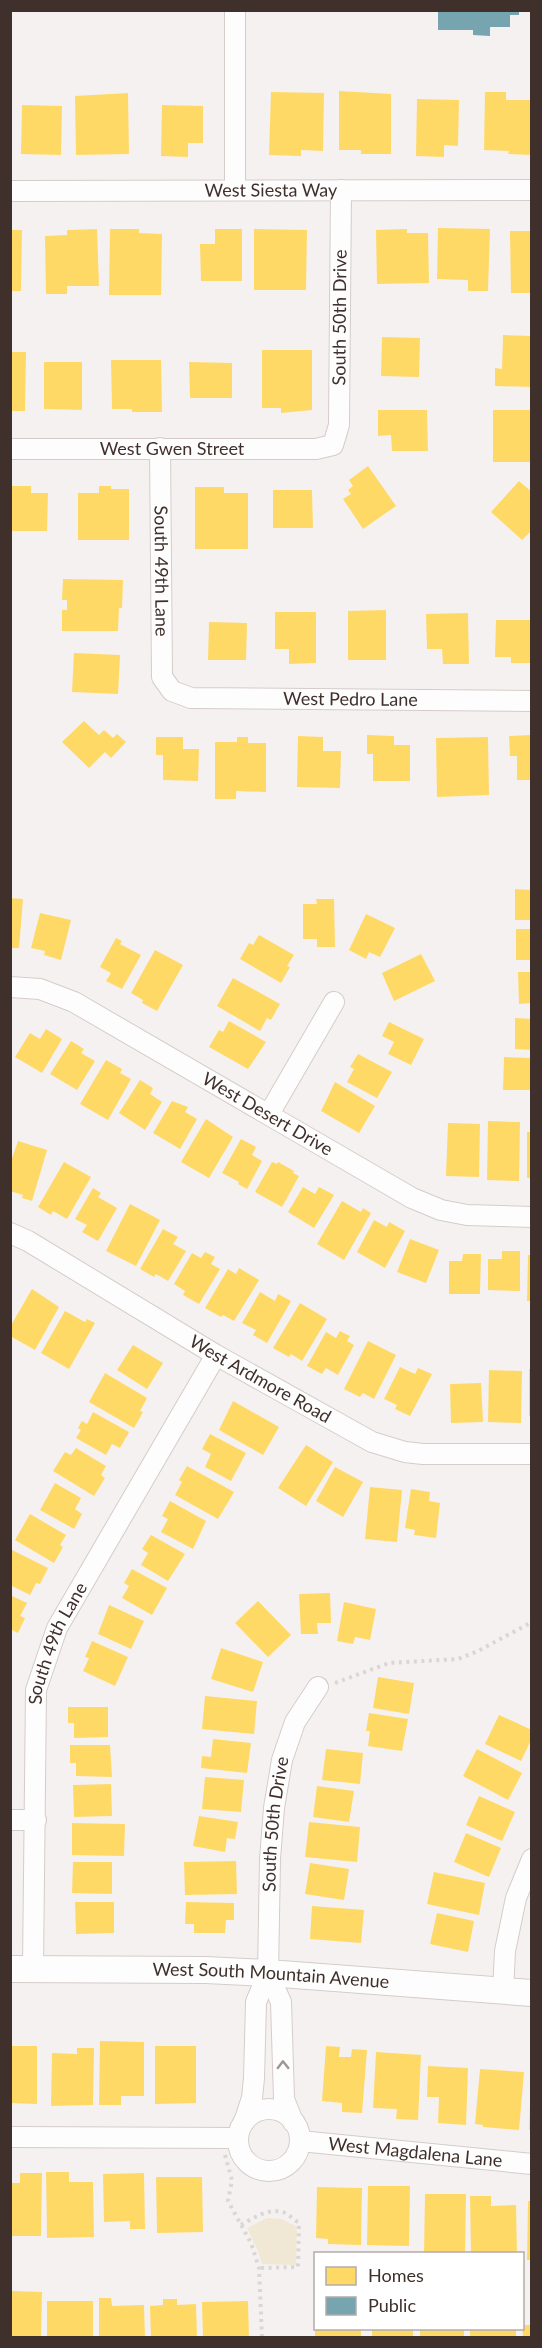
<svg xmlns="http://www.w3.org/2000/svg" width="542" height="2348" font-family="Lato,sans-serif">
  <style>
    .green { fill: #f0e8d5 }
    .homes { fill: #ffd966 }
    .public { fill: #76a5af }
    .lines { fill: none; stroke-linecap: round; stroke-linejoin: round }
    .minor-casing { stroke: #d5ccc9; stroke-width: 22 }
    .tertiary-casing { stroke: #d5ccc9; stroke-width: 28 }
    .path { stroke: #d9d7d6; stroke-width: 4; stroke-dasharray: 3 4.5; stroke-linecap: butt }
    .minor { stroke: #fefdfd; stroke-width: 20 }
    .tertiary { stroke: #fefdfd; stroke-width: 26 }
    .oneway { stroke: #9e9694 }
    .labels { text-anchor: middle; stroke-width: 6; stroke-linejoin: round; paint-order: stroke }
    .street-label { font-size: 18px; fill: #3f302b; stroke: #fff }
  </style>
  <rect width="100%" height="100%" fill="#f6f1f1"/>
  <!-- green -->
  <path class="green" d="M267,2218L282,2219L297,2227L296,2265L262,2264L258,2251L247,2228Z"/>
  <!-- homes -->
  <path class="homes" d="M339,91L391,94V154H361V150H339Z
    M271,92L324,93L323,151L301,150V156L269,155Z
    M485,92H506V100H532V155L508,154L509,151L484,150Z
    M128,93L129,154L76,155L75,96Z
    M417,99L459,100L458,146L444,145V157L416,156Z
    M22,105L62,106L61,155L21,154Z
    M162,105L203,106V143H188V157L161,156Z
    M438,228L490,229L488,291H468V280L437,279Z
    M97,229L99,286H67V294H46L45,236L67,235V230Z
    M110,229H139V233L162,234L161,295H109Z
    M215,229H242V281H201L200,244H215Z
    M254,229L307,230L306,290H254Z
    M407,229V233H428L429,283L377,284L376,230Z
    M10,230H22L21,291H10Z
    M510,231H532V293H511Z
    M503,335L532,336V387L495,386V368L502,369Z
    M382,337L420,338L419,377L381,376Z
    M262,350H312V410L281,413V408H262Z
    M10,352H26L25,411H10Z
    M111,360H161L162,412H132V409H112Z
    M44,362H82V410L44,409Z
    M189,362L232,363V398H190Z
    M378,410H427L428,451H392L391,435L378,436Z
    M493,410H532V462H493Z
    M368,466L396,506L363,529L343,499L351,494L348,490L353,486L349,480Z
    M519,481L532,492V530L522,540L491,512Z
    M10,486H31V493H48L47,531H10Z
    M99,486H111V489H129V540H78V493H99Z
    M195,487H224V493H248V549H195Z
    M273,490H312L313,528H273Z
    M63,579L123,580L122,608H119L118,631H62V610H67V600H62Z
    M386,610V660H348V611Z
    M275,612H316V663L289,664V649H275Z
    M468,613L469,664H443L442,649H427L426,614Z
    M496,620H532V663H511V657H495Z
    M209,622L247,623L246,660H208Z
    M74,653L120,655L118,694L72,692Z
    M84,721L99,735L104,730L113,738L117,734L126,742L111,758L105,752L89,768L62,742Z
    M367,735L394,736V745H410V781H373V754H367Z
    M532,735V780H517V756H510L509,736Z
    M298,736L323,737V751H341L340,788L297,787Z
    M156,737H183V749H199L198,781L163,780V755H156Z
    M237,737H248V743H266V792L236,791V799H215V742H237Z
    M488,737L489,795L437,797L436,738Z
    M515,889L532,890V920H515Z
    M10,898L23,899L19,948H10Z
    M316,899H334L335,947H317V939H303V904H317Z
    M40,913L71,920L61,960L44,955L45,951L31,948Z
    M366,914L395,928L380,957L369,952L366,959L349,950Z
    M516,929H532V960H516Z
    M259,935L294,955L287,966L290,967L281,983L240,959L249,943L253,945Z
    M116,938L122,941L120,944L141,955L122,989L106,981L111,973L100,967Z
    M155,950L183,965L157,1011L142,1003L143,1000L131,993Z
    M421,954L435,981L394,1001L382,973Z
    M518,972H532V1003L519,1004Z
    M233,978L280,1004L271,1020L267,1018L260,1031L217,1006Z
    M515,1018L532,1019V1050L515,1049Z
    M229,1021L266,1042L248,1069L209,1047L219,1030L223,1032Z
    M389,1022L424,1039L411,1065L388,1054L394,1042L382,1036Z
    M46,1029L62,1039L42,1073L15,1057L30,1033L40,1039Z
    M71,1041L84,1049L81,1053L95,1061L77,1090L50,1074Z
    M358,1054L392,1072L377,1098L347,1082L354,1069L350,1067Z
    M504,1057L532,1058V1090H503Z
    M106,1060L122,1069L120,1073L131,1079L108,1120L80,1104Z
    M140,1080L153,1088L150,1094L162,1102L145,1130L119,1113Z
    M335,1082L375,1106L359,1133L321,1111Z
    M172,1101L188,1107L185,1112L197,1119L180,1149L153,1133Z
    M206,1119L233,1137L209,1178L181,1162Z
    M488,1121L520,1122L519,1181L487,1180Z
    M448,1123L480,1124L479,1177L446,1176Z
    M527,1132H532V1178H527Z
    M241,1139L256,1147L252,1155L262,1161L247,1189L238,1184L239,1182L222,1173Z
    M18,1141L47,1150L32,1201L22,1198L23,1195L10,1191V1164Z
    M64,1162L91,1177L67,1219L53,1211L51,1215L38,1207Z
    M272,1162L277,1164L278,1162L294,1171L293,1173L299,1176L282,1207L255,1192Z
    M303,1187L315,1194L319,1187L334,1195L314,1228L288,1212Z
    M93,1188L101,1193L98,1197L117,1208L98,1241L82,1232L87,1225L75,1219Z
    M342,1201L361,1212L363,1208L371,1213L344,1260L317,1244Z
    M130,1204L160,1220L136,1266L106,1251Z
    M374,1220L387,1227L389,1222L405,1231L385,1268L357,1252Z
    M163,1229L178,1237L173,1244L186,1251L168,1281L156,1274L154,1277L140,1269Z
    M410,1239L439,1250L426,1283L397,1272Z
    M502,1251H520V1291L488,1290V1259H502Z
    M205,1252L215,1257L211,1264L220,1269L199,1304L183,1295L185,1291L174,1284L192,1253L201,1258Z
    M463,1254H481L480,1294H449V1261H462Z
    M528,1255H532V1301H527Z
    M239,1268L259,1280L234,1321L223,1315L221,1317L205,1308L228,1269L236,1274Z
    M32,1289L59,1307L35,1350L10,1336V1327Z
    M260,1292L275,1301L278,1294L291,1301L267,1343L253,1335L256,1330L242,1323Z
    M300,1303L327,1319L302,1361L291,1354L289,1357L273,1348Z
    M65,1311L85,1322L87,1319L95,1323L69,1369L41,1353Z
    M340,1331L350,1336L347,1341L354,1345L338,1375L326,1368L322,1374L307,1366L326,1332L336,1338Z
    M368,1341L396,1355L374,1399L363,1393L360,1397L344,1389Z
    M133,1345L163,1363L147,1389L117,1370Z
    M400,1367L415,1374L418,1368L432,1374L410,1416L395,1409L397,1405L384,1399Z
    M529,1369H532V1416H529Z
    M489,1370L522,1371L521,1423L488,1422Z
    M105,1373L147,1398L140,1411L143,1412L134,1428L89,1402Z
    M481,1383L483,1422L451,1423L450,1384Z
    M233,1401L279,1427L263,1455L219,1430Z
    M93,1412L129,1432L120,1448L112,1444L106,1455L76,1438L81,1430L78,1428L82,1421L87,1424Z
    M210,1434L246,1453L231,1481L205,1467L211,1454L202,1449Z
    M306,1445L333,1462L306,1506L278,1488Z
    M76,1448L106,1466L101,1475L105,1478L94,1496L53,1471L65,1452L71,1455Z
    M187,1466L234,1492L218,1519L175,1495L182,1482L179,1480Z
    M335,1467L363,1482L343,1517L316,1501Z
    M55,1483L81,1498L75,1509L82,1514L74,1529L40,1510Z
    M370,1487L402,1490L397,1542L365,1539Z
    M411,1489L430,1492L429,1501L440,1503L436,1538L414,1535L415,1530L405,1528Z
    M170,1501L206,1521L193,1549L161,1532L168,1519L162,1516Z
    M30,1514L66,1535L60,1545L63,1547L54,1563L15,1540Z
    M151,1535L185,1554L168,1581L141,1565L148,1553L142,1549Z
    M10,1549L48,1568L40,1584L36,1583L30,1595L10,1585Z
    M132,1569L167,1588L152,1615L122,1598L129,1586L124,1583Z
    M330,1593L331,1623H317L318,1634H301L299,1594Z
    M10,1595L27,1603L20,1616L25,1618L18,1633L10,1629Z
    M258,1601L291,1635L268,1657L235,1623Z
    M344,1602L376,1609L370,1640L355,1637L353,1644L337,1641Z
    M109,1605L144,1621L131,1649L98,1634Z
    M92,1641L128,1657L115,1686L83,1671L89,1658L85,1657Z
    M221,1648L263,1662L253,1692L211,1679Z
    M378,1677L414,1683L409,1714L373,1708Z
    M205,1696L257,1701L254,1734L202,1729Z
    M68,1707H108V1737L74,1738V1723H68Z
    M369,1713L408,1719L402,1751L368,1746L370,1731H366Z
    M499,1715L532,1730V1738L521,1761L485,1744Z
    M213,1739L251,1743L247,1773L201,1768L202,1756L211,1757Z
    M70,1745H110L112,1777L76,1776V1763H70Z
    M326,1749L363,1753L360,1784L322,1780Z
    M477,1749L522,1773L508,1800L463,1776Z
    M205,1777L244,1780L241,1812L202,1809Z
    M111,1784L112,1816L74,1817L73,1785Z
    M317,1786L354,1791L349,1822L313,1817Z
    M479,1796L515,1812L502,1841L466,1825Z
    M199,1816L238,1822L235,1839L227,1838L225,1852L193,1846Z
    M309,1822L360,1827L357,1862L305,1857Z
    M72,1823L125,1824L124,1856L72,1855Z
    M466,1833L501,1848L489,1877L454,1862Z
    M236,1861L237,1894L185,1895L184,1862Z
    M73,1862H112V1894L72,1893Z
    M310,1863L349,1869L344,1900L305,1894Z
    M434,1872L485,1883L479,1915L427,1904Z
    M75,1902H114V1933L76,1934Z
    M186,1902L234,1903V1920H226L225,1933H194V1924H185Z
    M312,1906L364,1910L361,1943L310,1939Z
    M437,1913L474,1921L468,1952L430,1944Z
    M100,2041L144,2042V2096H121V2105H99Z
    M10,2046H37V2104L10,2103Z
    M155,2046H196V2103L155,2104Z
    M326,2046L340,2047L339,2057H351L352,2049L367,2050L362,2113L342,2112V2103L322,2101Z
    M77,2048H94L93,2105L51,2106L52,2053L77,2054Z
    M376,2052L421,2055L418,2120L396,2119L397,2109L373,2108Z
    M428,2066L468,2068L466,2125L438,2123L439,2097H427Z
    M480,2069L524,2072L519,2130L483,2127V2125L475,2124Z
    M530,2100H532V2130H529Z
    M46,2172H69V2182H93L94,2237L47,2238Z
    M20,2173H42L41,2236H10V2183H20Z
    M144,2173L145,2229H130V2221L104,2222L103,2174Z
    M156,2177H202L203,2232L157,2233Z
    M368,2186H410L409,2246L367,2245Z
    M317,2187L362,2188L361,2245L328,2244V2239L316,2238Z
    M425,2194H466L465,2254H424Z
    M470,2196H491V2206L516,2205L517,2254H471Z
    M528,2201H532V2260H527Z
    M10,2291L42,2292L41,2338H10Z
    M99,2298H111L112,2306L144,2305L145,2338H99Z
    M163,2299H177V2305L196,2304L197,2338H151L150,2306L163,2305Z
    M47,2301H93V2338H47Z
    M248,2301L249,2338H203L202,2302Z
    M522,2325H532V2338H523Z
    M315,2328H361V2338H315Z
    M372,2328H413V2338H372Z
    M420,2328H464V2338H420Z
    M470,2328H516V2338H470Z"/>
  <!-- public -->
  <path class="public" d="M438,10H519V15H510V27H490V36L473,35V30H438Z"/>
  <g class="lines">
    <defs>
      <g id="minor">
        <path d="M235,190V10"/>
        <path id="s1" d="M10,191L532,190"/>
        <path id="s2" d="M160,448L162,677L172,691L191,698L532,701"/>
        <path id="s3" d="M10,449H316L333,445L339,425L341,190"/>
        <path id="s4" d="M10,987L40,989L74,1002L412,1198L441,1210L467,1215L532,1217"/>
        <path d="M269,1114L334,1002"/>
        <path id="s5" d="M10,1233L28,1241L216,1355L372,1442L405,1452L423,1454H532"/>
        <path d="M10,1820H36"/>
        <path id="s6" d="M33,1969L36,1690L57,1628L216,1355"/>
        <path d="M268,1973L281,2002L284,2099L293,2122"/>
        <path d="M503,1992L505,1951L516,1898L532,1859"/>
        <circle cx="269" cy="2140" r="31"/>
        <path id="s7" d="M244,2122L252,2098L254,2078L256,2002L268,1973L270,1859L274,1808L282,1760L295,1722L318,1687"/>
        <path d="M10,2137L238,2138"/>
        <path id="s8" d="M300,2141L532,2164"/>
      </g>
      <g id="tertiary">
        <path id="s9" d="M10,1969L206,1970L268,1973L532,1993"/>
      </g>
    </defs>
    <!-- minor casing -->
    <use href="#minor" class="minor-casing"/>
    <!-- tertiary casing -->
    <use href="#tertiary" class="tertiary-casing"/>
    <!-- path -->
    <path class="path" d="M335,1683L389,1663L458,1659L478,1651L532,1622
      M225,2155L232,2180L228,2201L251,2243L259,2268L262,2338
      M241,2225C253,2218 268,2208 282,2212C288,2213 294,2220 299,2223L298,2267L259,2268"/>
    <!-- minor -->
    <use href="#minor" class="minor"/>
    <!-- tertiary -->
    <use href="#tertiary" class="tertiary"/>
  </g>
  <!-- one-way arrows -->
  <defs><path id="oneway-chevron" d="M-2-3.5L2.5 0L-2 3.5" fill="none" stroke-width="1.6" stroke-linecap="round" stroke-linejoin="round" transform="scale(1.5)"/></defs>
  <use class="oneway" href="#oneway-chevron" transform="translate(283 2065) rotate(-91)"/>
  <g class="labels">
    <!-- street labels -->
    <g class="street-label">
      <text dy="6" stroke="none"><textPath href="#s1" startOffset="261">West Siesta Way</textPath></text>
      <text dy="6" stroke="none"><textPath href="#s3" startOffset="452">South 50th Drive</textPath></text>
      <text dy="6" stroke="none"><textPath href="#s3" startOffset="162">West Gwen Street</textPath></text>
      <text dy="6" stroke="none"><textPath href="#s2" startOffset="123">South 49th Lane</textPath></text>
      <text dy="6" stroke="none"><textPath href="#s2" startOffset="426">West Pedro Lane</textPath></text>
      <text dy="6" stroke="none"><textPath href="#s4" startOffset="290">West Desert Drive</textPath></text>
      <text dy="6" stroke="none"><textPath href="#s5" startOffset="290">West Ardmore Road</textPath></text>
      <text dy="6" stroke="none"><textPath href="#s6" startOffset="330">South 49th Lane</textPath></text>
      <text dy="6" stroke="none"><textPath href="#s7" startOffset="302">South 50th Drive</textPath></text>
      <text dy="6" stroke="none"><textPath href="#s9" startOffset="261">West South Mountain Avenue</textPath></text>
      <text dy="6" stroke="none"><textPath href="#s8" startOffset="116">West Magdalena Lane</textPath></text>
    </g>
  </g>
  <!-- border -->
  <rect width="542" height="2348" fill="none" stroke="#3f302b" stroke-width="24"/>
  <!-- legend -->
  <rect x="314" y="2252" width="210" height="78" fill="#ffffff" stroke="#b2acaa" stroke-width="1.5"/>
  <rect x="326" y="2267" width="30" height="18" fill="#ffd966" stroke="#b2acaa" stroke-width="1.5"/>
  <text x="368" y="2282" font-size="18" fill="#3f302b">Homes</text>
  <rect x="326" y="2297" width="30" height="18" fill="#76a5af" stroke="#b2acaa" stroke-width="1.5"/>
  <text x="368" y="2312" font-size="18" fill="#3f302b">Public</text>
</svg>
